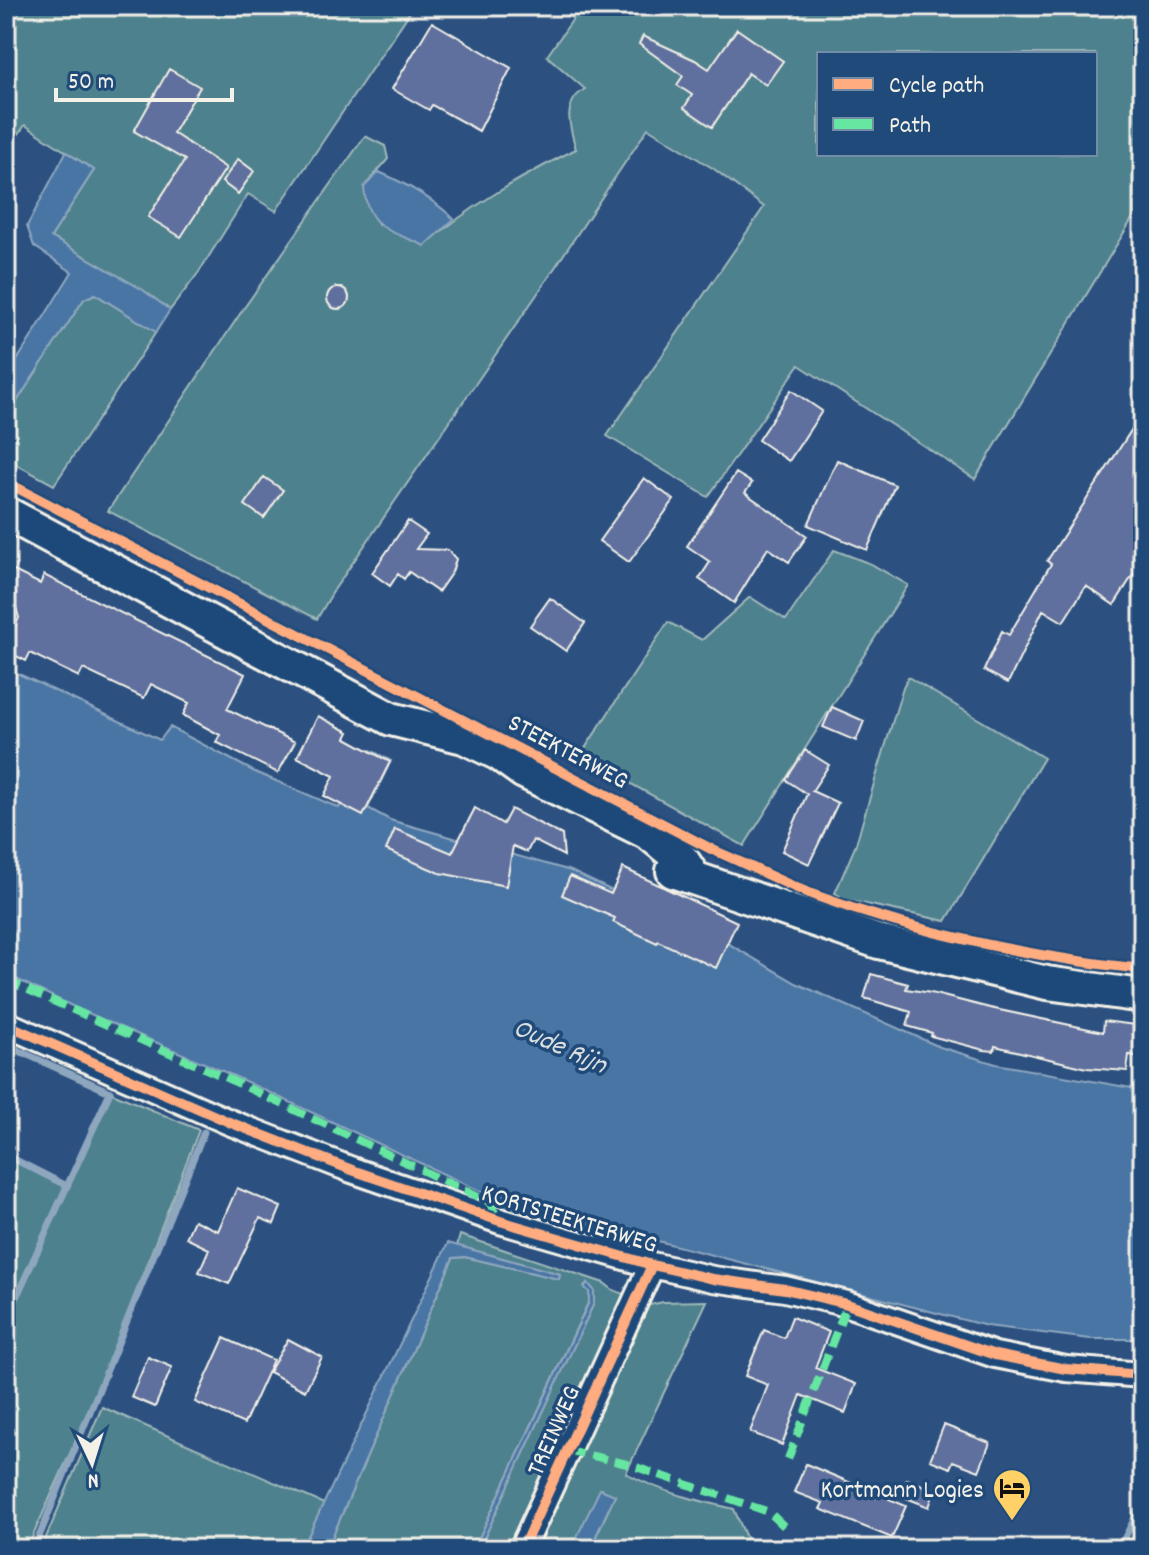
<svg xmlns="http://www.w3.org/2000/svg" width="1149" height="1555" font-family="Dekko,sans-serif">
  <style>
    .green { fill: #4e818d; stroke: #a1b9ba; stroke-width: 2; fill-rule: evenodd }
    .water { fill: #4a75a4; stroke: #8ea7bf; stroke-width: 2 }
    .lines { fill: none; stroke-linecap: round; stroke-linejoin: round }
    .stream { stroke: #8ea7bf; stroke-width: 7 }
    .building { fill: #5e6f9e; stroke: #f4f1e8; stroke-width: 2 }
    .minor-casing { stroke: #f4f1e8; stroke-width: 30 }
    .major-casing { stroke: #f4f1e8; stroke-width: 38 }
    .minor { stroke: #1f4a7a; stroke-width: 24 }
    .major { stroke: #1f4a7a; stroke-width: 32 }
    .quiet { stroke: #66e7a1; stroke-width: 8; stroke-dasharray: 16 8; stroke-linecap: butt }
    .cycleway-casing { stroke: #1f4a7a; stroke-width: 15 }
    .cycleway { stroke: #ffac80; stroke-width: 10 }
    .labels { text-anchor: middle; stroke-width: 7; stroke-linejoin: round; paint-order: stroke }
    .street-label { font-size: 26px; fill: #f4f1e8; stroke: #1f4a7a }
    .poi-label { font-size: 26px; fill: #f4f1e8; stroke: #1f4a7a; text-anchor: end }
    .water-label { font-size: 28px; font-style: italic; fill: #dadede; stroke: #1f4a7a }
  </style>
  <rect width="100%" height="100%" fill="#2c5181"/>
  <filter id="ink" filterUnits="userSpaceOnUse"><feTurbulence type="fractalNoise" baseFrequency=".0125" numOctaves="2"/><feDisplacementMap in="SourceGraphic" scale="16" xChannelSelector="R" yChannelSelector="G"/><feConvolveMatrix kernelMatrix="1 2 1 2 8 2 1 2 1" color-interpolation-filters="sRGB"/></filter>
  <g filter="url(#ink)">
    <!-- green -->
    <path class="green" d="M6,6H414L276,211L248,194L199,272L170,310L143,290L51,237L94,170L25,125L6,152Z
      M553,6H1143V201L975,479L799,365L708,497L607,436L764,207L714,169L648,128L540,290L334,590L317,619L108,511L244,308L365,136L385,146L388,159L364,187L378,224L425,245C471,205 521,177 576,149C569,126 562,103 585,89L547,56L573,19ZM819,54H1095V154H819Z
      M95,294L156,332L54,485L6,459V418L84,299Z
      M834,550L871,564L908,585L744,846L580,756L668,622L702,640L750,597L786,620Z
      M908,677L1044,758L946,921L847,900L835,893L855,847L903,687Z
      M110,1092L199,1130L93,1402L27,1549H6V1322L16,1300L6,1319V1155L67,1185Z
      M460,1235L604,1283L613,1290L650,1305L663,1302L707,1301L626,1473C660,1492 696,1500 734,1509L747,1540L759,1549H590L615,1496L601,1489L571,1549H479L594,1303L589,1292V1301L474,1549H327L453,1258L465,1257L559,1279L560,1274L457,1246Z
      M102,1407L324,1504L302,1549H41Z"/>
    <!-- water -->
    <path class="water" d="M66,152L94,170L51,237L143,290L170,310L156,332L95,294L84,299L6,418V378L72,272L34,246L27,226Z
      M379,172C407,184 432,198 454,219L425,246C391,230 367,230 364,187Z
      M6,668L160,740L170,727L255,772L339,808L371,750L391,761L368,808L390,820L571,871L625,897L669,914L729,944L796,983L940,1047L996,1064L1143,1090V1339H1090L987,1326L631,1234L514,1207L234,1076L74,1007L6,974Z
      M448,1243L560,1274L559,1279L465,1257L453,1258L327,1549H302Z
      M588,1283L594,1290V1303L479,1549H474L589,1302V1292L584,1287Z
      M600,1489L615,1495L590,1549H571Z"/>
    <g class="lines">
      <!-- stream -->
      <path class="stream" d="M6,1045L110,1092L6,1320
        M6,1155L67,1186
        M34,1549L204,1132
        M1119,1549L1143,1502"/>
    </g>
    <!-- building -->
    <path class="building" d="M432,22L511,68L479,131L432,105L429,110L392,89Z
      M737,29L783,61L766,85L748,73L712,127L684,108L692,95L677,85L683,76L639,44L643,36L695,60L709,69Z
      M169,69L200,87L173,133L226,168L181,237L148,217L185,160L134,131Z
      M238,159L254,171L238,194L222,182Z
      M327 298a11 11 0 1 1 22 0a11 11 0 1 1-22 0Z
      M791,390L822,411L789,461L758,440Z
      M1143,412V559L1114,605L1086,586L1063,622L1043,610L1008,683L989,673L984,670L1002,631L1009,635L1051,564L1047,561Z
      M837,460L895,485L867,550L808,525Z
      M736,473L752,483L745,493L807,536L789,562L768,548L734,603L699,579L710,562L687,546Z
      M264,477L283,490L264,518L245,505Z
      M644,478L674,500L629,562L599,541Z
      M408,521L427,534L416,549L448,550L456,559L452,572L438,592L409,572L404,579L398,574L390,586L372,573Z
      M6,567L40,584L44,575L245,674L227,709L295,742L278,773L216,742L220,735L183,715L189,703L151,684L144,698L83,669L79,677L30,653L26,661L6,651V645L19,618L14,601L6,597Z
      M550,598L585,623L566,651L530,626Z
      M832,707L864,721L856,741L823,727Z
      M318,716L349,732L346,738L390,762L363,816L324,796L334,776L297,757Z
      M805,750L829,765L812,791L838,803L809,864L782,851L807,794L786,780Z
      M475,808L503,824L511,809L562,835L564,856L533,840L527,852L513,846L506,886L440,873L386,850L395,829L452,853Z
      M623,868L737,922L716,968L658,941L657,943L613,922L615,918L562,895L570,876L611,894Z
      M871,974L908,984L906,989L931,993L990,1008L1103,1032L1104,1021L1143,1026V1057L1129,1055L1127,1071L1087,1068L995,1046L994,1051L984,1050L931,1036L932,1033L907,1026L911,1012L864,998Z
      M237,1188L281,1207L274,1224L260,1218L229,1284L199,1272L209,1249L186,1238L194,1220L218,1231Z
      M792,1317L829,1332L815,1368L856,1384L845,1413L801,1395L782,1445L750,1432L768,1385L745,1376L764,1330L784,1338Z
      M224,1338L273,1360L244,1424L195,1402Z
      M288,1339L322,1357L305,1391L269,1372Z
      M148,1357L172,1367L155,1407L131,1397Z
      M944,1425L990,1443L979,1471L953,1461L950,1468L930,1460Z
      M806,1464L906,1506L892,1538L820,1509L823,1503L794,1492Z
      M907,1479L935,1490L929,1507L901,1496Z"/>
    <g class="lines">
      <defs>
        <path id="minor" d="M6,1024L229,1122L352,1170L500,1221L652,1265L713,1279L785,1289L847,1304L995,1355L1066,1369L1143,1375
          M522,1549L652,1265"/>
        <path id="major" d="M6,513L391,719L464,737L499,754L524,772L650,834L683,861L694,878
          M673,871L879,942L1047,983L1143,996"/>
      </defs>
      <!-- minor casing -->
      <use href="#minor" class="minor-casing"/>
      <!-- major casing -->
      <use href="#major" class="major-casing"/>
      <!-- minor -->
      <use href="#minor" class="minor"/>
      <!-- major -->
      <use href="#major" class="major"/>
      <!-- quiet -->
      <path class="quiet" d="M6,980L233,1081L489,1202L500,1221
        M567,1450L627,1464L769,1512L787,1529
        M788,1459L847,1304"/>
      <defs>
        <path id="cycleway" d="M6,482L713,850C747,864 780,882 814,895C917,933 1034,958 1143,969
          M6,1024L229,1122L352,1170L500,1221L652,1265L713,1279L785,1289L847,1304L995,1355L1066,1369L1143,1375
          M522,1549L652,1265"/>
      </defs>
      <!-- cycleway casing -->
      <use href="#cycleway" class="cycleway-casing"/>
      <!-- cycleway -->
      <use href="#cycleway" class="cycleway"/>
    </g>
  </g>
  <!-- icons -->
  <defs>
    <symbol id="hotel-pin" viewBox="-11 -11 22 30"><path d="M0 17L-7.5 6A9.5 9.5 0 1 1 7.5 6Z" fill="#ffd166" stroke="#1f4a7a"/><path d="M-6-4.5h1.5V1H6V5H4.5V3h-9V5H-6ZM-4 0a1.8 1.8 0 1 1 3.6 0ZM.5 0V-2.5h3Q6-2.5 6 0Z" fill="#111"/></symbol>
  </defs>
  <g fill-rule="evenodd">
    <use href="#hotel-pin" x="990" y="1466" width="44" height="60"/>
  </g>
  <g class="labels">
    <!-- street labels -->
    <g class="street-label">
      <text transform="translate(569 750) rotate(28)" y="9">STEEKTERWEG</text>
      <text transform="translate(570 1217) rotate(17)" y="9">KORTSTEEKTERWEG</text>
      <text transform="translate(552 1430) rotate(-66)" y="9">TREINWEG</text>
    </g>
    <!-- poi labels -->
    <g class="poi-label">
      <text x="984" y="1497">Kortmann Logies</text>
    </g>
    <!-- water labels -->
    <g class="water-label">
      <text transform="translate(561 1044) rotate(24)" y="10">Oude Rijn</text>
    </g>
  </g>
  <!-- margin -->
  <rect width="1149" height="1555" fill="none" stroke="#1f4a7a" stroke-width="32"/>
  <rect x="16" y="16" width="1117" height="1523" fill="none" stroke="#f4f1e8" stroke-width="3" filter="url(#ink)"/>
  <!-- legend -->
  <rect x="817" y="52" width="280" height="104" fill="#1f4a7a" stroke="#748da6" stroke-width="2"/>
  <rect x="833" y="78" width="40" height="12" fill="#ffac80" stroke="#748da6" stroke-width="2"/>
  <text x="889" y="92" font-size="24" fill="#f4f1e8">Cycle path</text>
  <rect x="833" y="118" width="40" height="12" fill="#66e7a1" stroke="#748da6" stroke-width="2"/>
  <text x="889" y="132" font-size="24" fill="#f4f1e8">Path</text>
  <!-- north arrow -->
  <g transform="translate(92 1463) rotate(176)" stroke="#1f4a7a" stroke-width="6" paint-order="stroke">
  <path d="M0-6L14 30L0 20L-14 30Z" fill="#f4f1e8"/>
  <text y="-12" font-size="22" font-weight="bold" text-anchor="middle" fill="#f4f1e8">N</text>
  </g>
  <!-- scale -->
  <path d="M56 88v12h176v-12" fill="none" stroke="#f4f1e8" stroke-width="4"/>
  <text x="68" y="88" font-size="24" fill="#f4f1e8" stroke="#1f4a7a" stroke-width="6" paint-order="stroke">50 m</text>
</svg>
